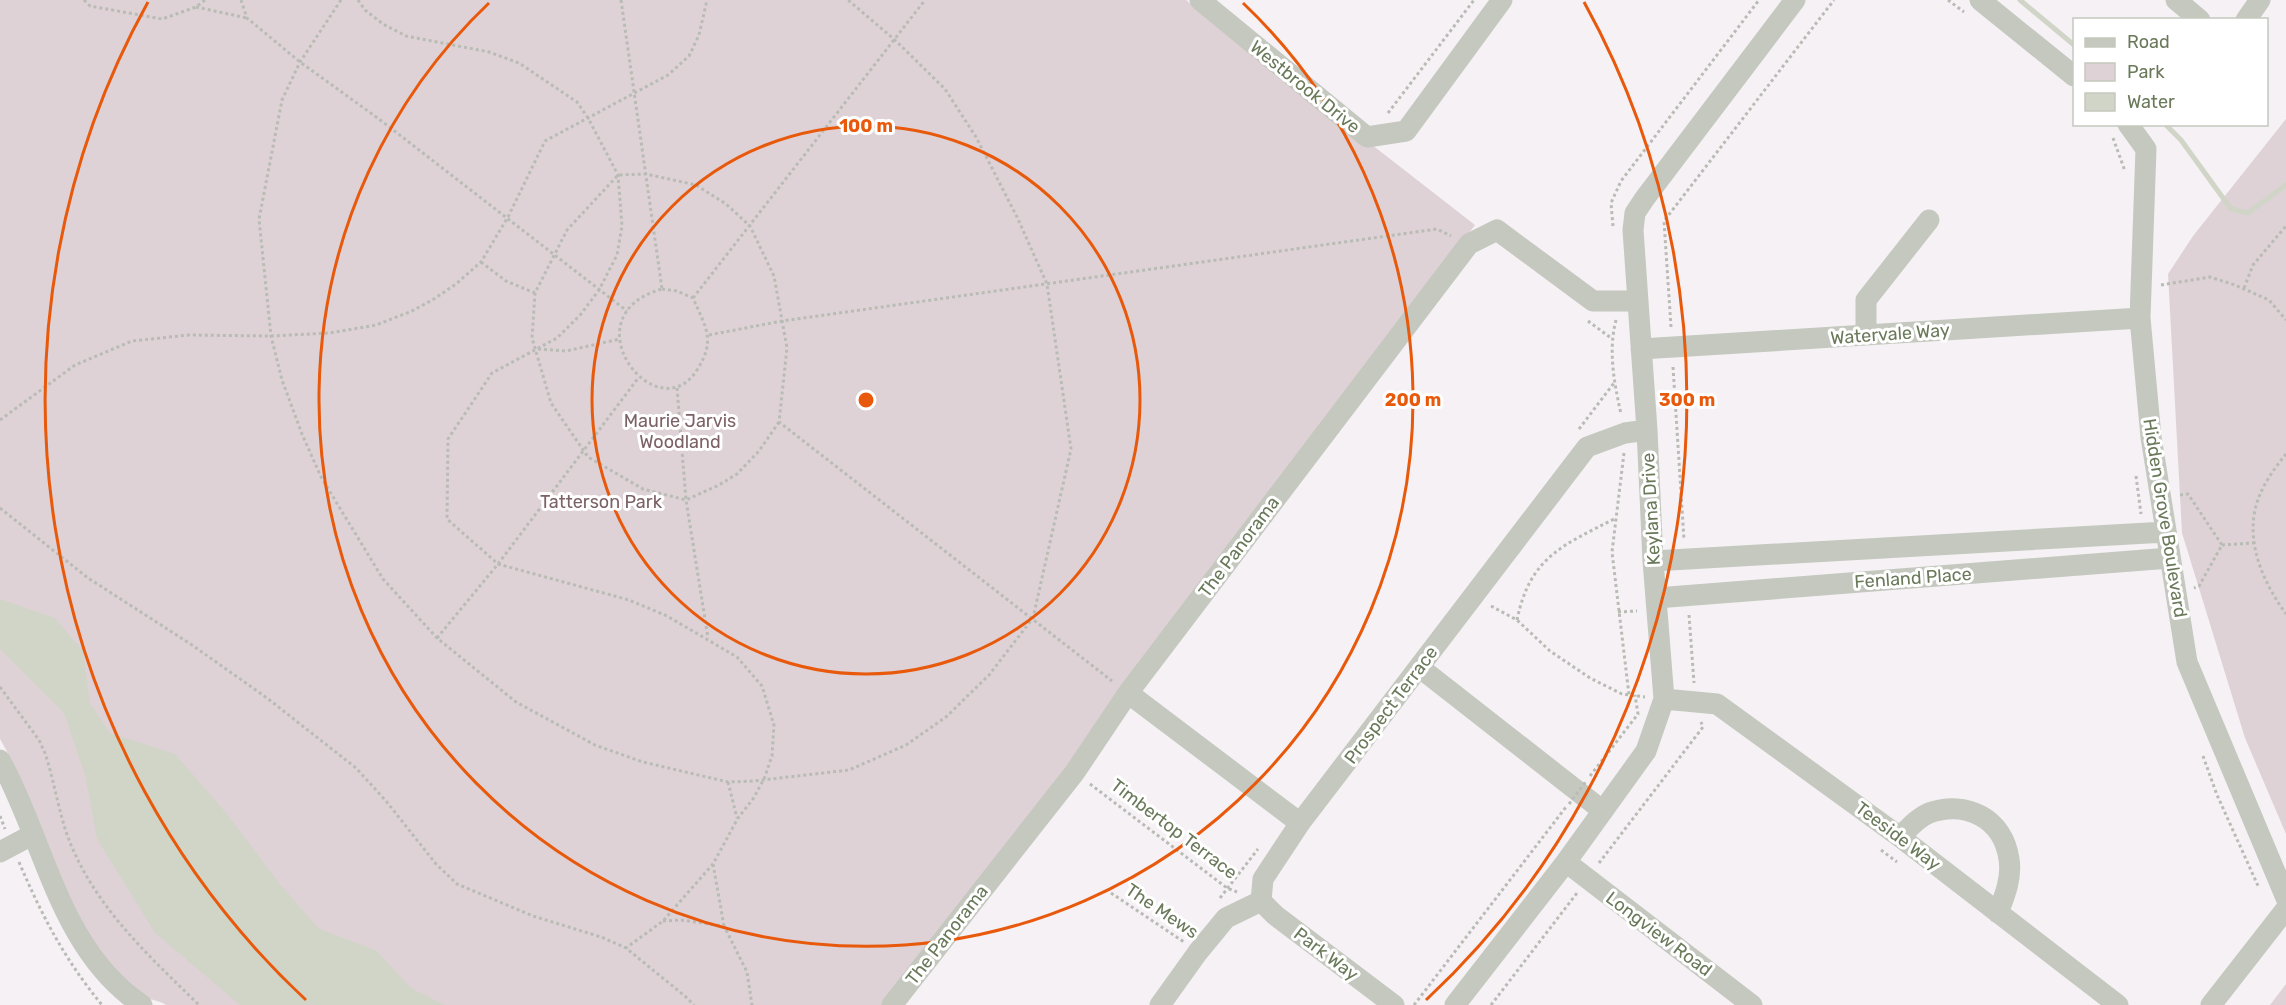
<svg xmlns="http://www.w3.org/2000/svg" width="2286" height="1005" font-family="Rubik,sans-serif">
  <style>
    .green { fill: #ded2d6 }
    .water { fill: #d0d5c7 }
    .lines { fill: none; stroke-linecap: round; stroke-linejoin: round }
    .stream { stroke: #d0d5c7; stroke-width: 5 }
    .path { stroke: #b9bcb5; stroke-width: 3; stroke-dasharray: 3 3; stroke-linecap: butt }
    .minor { stroke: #c4c8bf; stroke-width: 21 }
    .path-bridge { stroke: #b9bcb5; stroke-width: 3; stroke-dasharray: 3 3; stroke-linecap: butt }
    .ring { fill: none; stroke: #e8590c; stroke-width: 3 }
    .labels { text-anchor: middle; stroke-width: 6; stroke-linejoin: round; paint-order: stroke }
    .street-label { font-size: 18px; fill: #6a795a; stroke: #fff }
    .park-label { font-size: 18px; fill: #7c6165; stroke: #fff }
    .centre { fill: #e8590c; stroke: #fff; stroke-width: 3 }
    .ring-label { font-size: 18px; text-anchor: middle; font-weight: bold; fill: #e8590c; stroke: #fff; stroke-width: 6; stroke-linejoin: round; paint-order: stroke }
  </style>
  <rect width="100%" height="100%" fill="#f6f1f5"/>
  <!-- green -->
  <path class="green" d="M0,0H1186L1475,225L889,1005H166C159,1000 148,1000 142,995C63,932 49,822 0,739Z
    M2286,119V834L2245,738L2182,533L2168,274L2193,236Z
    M2286,984V1005H2270Z"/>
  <!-- water -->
  <path class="water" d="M0,599L55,618L83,651L90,703L110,733L175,754L227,814L279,883L318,928L377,951L411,988L445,1005H240L155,933L97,839L85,775L64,713L0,649Z"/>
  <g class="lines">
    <!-- stream -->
    <path class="stream" d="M2020,0L2074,45
      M2165,124L2181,140L2231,209L2248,213L2286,185"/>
    <!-- path -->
    <path class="path" d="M84,0L90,6L162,19L196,7L205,0
      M241,0L247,18L300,62L379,119L627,311
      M341,0L300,62L282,100L259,219L271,336L282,380L302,434L321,477L383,579L437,638L516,702L595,745L643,762L728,782L754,781L849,770L906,745L946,717L989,675L1033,618L1071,449L1047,284L1017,217L976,137L945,89L895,40L848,0
      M358,0L365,10L383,24L406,36L489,52L519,63L577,102L588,118L618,175L622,226L617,255L599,290L581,314L557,338L492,373L448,439L447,519L498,564L629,600L667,616L737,657L762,686L774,725L772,756L764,779L753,799L738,818L713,864L663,921L626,948
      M621,0L662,289
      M1948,0L1964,12
      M196,7L247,18
      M1388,113L1474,0
      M2113,138L2125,171
      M1613,226L1611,203L1621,181L1759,0
      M481,262L506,281L535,293
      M2161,285L2210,277L2235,285L2269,300L2286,320
      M2244,288L2253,265L2286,226
      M662,289L677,291L693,298C706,328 716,340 697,370C657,433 566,316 662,289Z
      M693,298L925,0
      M1616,320C1608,351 1614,382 1621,414
      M1588,321L1611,338
      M1671,327L1664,221L1834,0
      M709,335L782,321L1437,229L1451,236
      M538,349L566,351L620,339
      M1673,367L1684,540
      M677,388L686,500L708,638
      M0,420L75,365L132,341L189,335L271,336L329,333L376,325L412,311L434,299L456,284L481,262L508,217L545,141L668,75L689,56L699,35L707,0
      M779,422L759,451L737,474L719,485L686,500L643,489L588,457L551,403L532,338L535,293L567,230L618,175L646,174L696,185L726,204L750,226L774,276L787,348L779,422L1112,681
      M1579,429L1614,383
      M1624,453L1612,552L1629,695
      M2286,454C2273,470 2259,490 2255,510C2247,547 2265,585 2286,614
      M2136,476L2141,514
      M2180,495L2188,494L2222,545L2199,586L2194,588
      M0,508L88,578L192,645L267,698L356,768L386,801L436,864L457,884L533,916L601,937L626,948L686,997L694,1005
      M2222,545L2253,543
      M1491,606L1517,620L1550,651L1590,678L1622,694L1645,697
      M1618,612L1637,611
      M1689,615L1694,683
      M1517,620C1530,556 1564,545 1616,518
      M437,638L498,564L639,377
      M0,687L39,740L45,753C55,783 59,816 71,845C99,911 149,956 199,1005
      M2203,756L2217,795L2259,888
      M1590,776L1638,714L1635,695
      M728,782L737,818
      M1090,784L1227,888L1237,892
      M0,816L5,829
      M1881,850L1897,862
      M19,862C42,916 65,960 102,1005
      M1599,863L1703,727L1701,722
      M713,864L724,926
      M1111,893L1184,942
      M1220,898L1258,849
      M663,921L681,920L724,926L747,972L752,1005
      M1414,1005L1566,807
      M1491,1005L1577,893"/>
    <!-- minor -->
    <path class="minor" d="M1200,0L1367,137L1406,131L1502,0
      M1980,0L2074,76
      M2176,0L2200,20
      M2246,20L2260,0
      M2128,124L2146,149L2140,318L2151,437L2187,662L2286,898
      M1866,335V300L1929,220
      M1641,349L2140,318
      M1653,561L2166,532
      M1656,598L2170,558
      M1419,667L1603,811
      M1128,693L1300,823
      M1664,699L1717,704L1900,837L2118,1005
      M0,760C45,841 59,950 142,1005
      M1900,837C1909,828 1917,818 1929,813C1966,800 2003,818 2009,859C2012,878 2005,895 1998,913
      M0,852L32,835
      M1566,862L1752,1005
      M1261,901L1275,915L1394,1005
      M892,1005L1075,772L1128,693L1469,244L1497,230L1593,301H1638
      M1160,1005L1198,952L1226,918L1261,901L1263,879L1300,823L1587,447L1625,433L1647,430
      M1455,1005L1566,862L1646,751L1664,699L1653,561L1647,430L1633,230L1635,213L1645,198L1795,0
      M2211,1005L2286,909"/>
    <!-- path-bridge -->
    <path class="path-bridge" d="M1569,804L1587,780"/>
  </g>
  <!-- distance rings -->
  <g class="ring">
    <circle cx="866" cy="400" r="274"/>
    <path d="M1243 3A547 547 0 1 1 489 3"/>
    <path d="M306 1000A821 821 0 0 1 148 2M1584 2A821 821 0 0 1 1426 1000"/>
  </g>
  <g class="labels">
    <!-- street labels -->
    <g class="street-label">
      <text transform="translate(1305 87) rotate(39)" y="6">Westbrook Drive</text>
      <text transform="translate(1890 334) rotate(-4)" y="6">Watervale Way</text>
      <text transform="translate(1651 509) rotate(-93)" y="6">Keylana Drive</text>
      <text transform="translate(2165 518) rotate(81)" y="6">Hidden Grove Boulevard</text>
      <text transform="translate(1239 547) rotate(-53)" y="6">The Panorama</text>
      <text transform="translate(1913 578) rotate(-4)" y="6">Fenland Place</text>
      <text transform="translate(1391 705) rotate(-53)" y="6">Prospect Terrace</text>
      <text transform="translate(1174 829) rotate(37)" y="6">Timbertop Terrace</text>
      <text transform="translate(1898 836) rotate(37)" y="6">Teeside Way</text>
      <text transform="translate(1162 911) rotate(34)" y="6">The Mews</text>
      <text transform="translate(1659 934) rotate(37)" y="6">Longview Road</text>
      <text transform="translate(947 935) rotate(-52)" y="6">The Panorama</text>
      <text transform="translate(1326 954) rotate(37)" y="6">Park Way</text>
    </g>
    <!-- park labels -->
    <g class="park-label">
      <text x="680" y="427">Maurie Jarvis<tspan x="680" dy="21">Woodland</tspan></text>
      <text x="601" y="508">Tatterson Park</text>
    </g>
  </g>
  <circle cx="866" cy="400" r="9" class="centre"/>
  <g class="ring-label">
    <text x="866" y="132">100 m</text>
    <text x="1413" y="406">200 m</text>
    <text x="1687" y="406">300 m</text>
  </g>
  <!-- legend -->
  <rect x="2073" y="18" width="195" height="108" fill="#ffffff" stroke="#c3c9bd" stroke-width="1.5"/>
  <rect x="2085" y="38" width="30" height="9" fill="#c4c8bf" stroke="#c3c9bd" stroke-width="1.5"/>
  <text x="2127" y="48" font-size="18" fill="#6a795a">Road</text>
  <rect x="2085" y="63" width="30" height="18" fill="#ded2d6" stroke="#c3c9bd" stroke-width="1.5"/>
  <text x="2127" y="78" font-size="18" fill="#6a795a">Park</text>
  <rect x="2085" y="93" width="30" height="18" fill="#d0d5c7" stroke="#c3c9bd" stroke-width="1.5"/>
  <text x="2127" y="108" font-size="18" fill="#6a795a">Water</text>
</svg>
